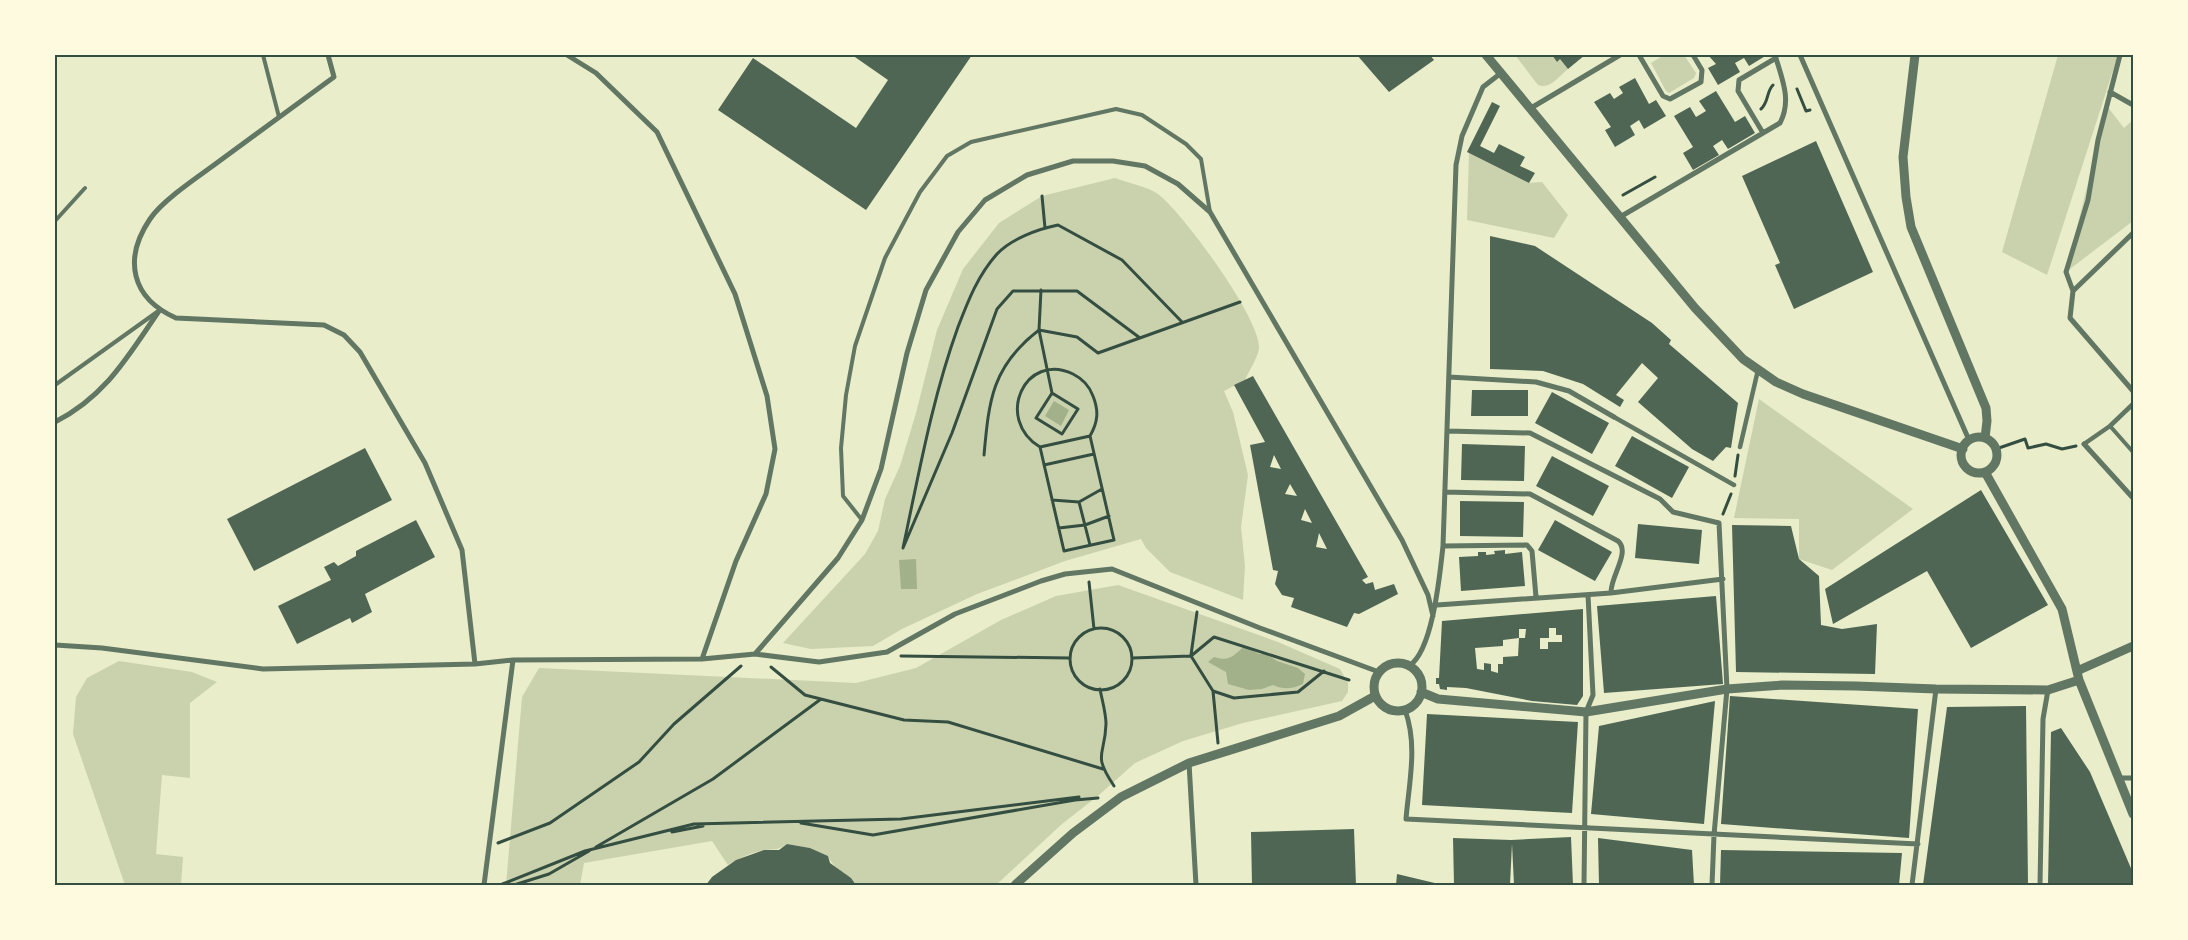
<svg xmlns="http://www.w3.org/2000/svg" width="2188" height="940" font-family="'Exo 2',sans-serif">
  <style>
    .green { fill: #cad2ad }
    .water { fill: #a3b18a }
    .building { fill: #4f6655; fill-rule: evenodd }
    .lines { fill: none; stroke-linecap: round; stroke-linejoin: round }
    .path { stroke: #344e41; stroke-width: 3 }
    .service { stroke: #617663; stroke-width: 4 }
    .pedestrian { stroke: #617663; stroke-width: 4.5 }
    .minor { stroke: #617663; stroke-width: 5 }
    .tertiary { stroke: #617663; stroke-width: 9 }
    .neatline { fill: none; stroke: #344e41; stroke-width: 2 }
  </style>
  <rect width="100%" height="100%" fill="#e9edc9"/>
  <!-- green -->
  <path class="green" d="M1515,55H1552L1557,62L1560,59L1568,69C1559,76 1550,90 1538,85Z
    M1664,55H1684L1696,73L1694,78L1669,93L1666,91L1651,63Z
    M2058,55H2118L2047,275L2002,252Z
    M2107,106L2124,128L2133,120V221L2066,272Z
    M1469,153L1529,183L1542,182L1568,215L1554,238L1467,220Z
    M1115,178C1128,183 1146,186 1158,194C1182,212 1262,320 1259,349C1257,359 1249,371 1245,380L1224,391L1233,412L1248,475L1241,527L1245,566L1243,600L1170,572L1146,548L1141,539L1065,561L977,594L902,629L873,646L811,649L783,643L865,554L878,531L885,499L900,466L916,413L937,330L963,269L999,223L1042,196Z
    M1759,399L1913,509L1832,570L1799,559V519L1734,518Z
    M1118,585L1278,642L1340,669L1348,683V692L1342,701L1243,723L1183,741L1135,763L1099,795L1062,824L996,885H856C848,874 833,869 828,856L810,848L787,844C779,850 775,849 765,850C753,852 738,858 728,865L712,841L584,863L580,885H506L522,697L539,668L856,683L916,668L1001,620L1056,596Z
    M119,661L192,672L217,682L190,703V778L162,775L156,854L183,857L181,885H125L73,734L76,697L87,678Z"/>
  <!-- water -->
  <path class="water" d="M1054,401L1069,410L1061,426L1045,416Z
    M916,559L917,589H901L899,560Z
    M1244,646L1259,654H1266L1277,661L1298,668L1305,674L1303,684C1292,689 1284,690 1273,685L1262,689L1249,690L1228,684L1226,672L1208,662L1214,657C1229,662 1234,656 1244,646Z"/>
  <!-- building -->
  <path class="building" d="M852,55H972L866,210L718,110L753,58L856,128L888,80Z
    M1357,55H1430L1434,60L1389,92Z
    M1552,55H1585L1568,69L1560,59L1557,62Z
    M1708,55H1767L1749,66L1744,58L1735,63L1740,72L1718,85L1708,68L1716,64Z
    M1635,78L1649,104L1656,100L1666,116L1644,129L1639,120L1630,126L1635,135L1615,147L1605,130L1611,127L1594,102L1610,93L1614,99L1623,93L1619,87Z
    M1716,91L1735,122L1745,116L1755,133L1728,149L1722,140L1713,146L1719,155L1693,170L1683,153L1693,147L1674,116L1690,107L1696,117L1706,111L1699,101Z
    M1492,102L1500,106L1480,146L1494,153L1499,144L1525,157L1520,166L1535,173L1529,183L1467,152Z
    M1816,141L1873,272L1794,309L1775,265L1780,263L1742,176Z
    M1490,236L1535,246L1652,323L1671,340L1669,344L1738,403L1731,448L1726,447L1713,461L1692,449L1638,402L1658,378L1642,363L1616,395L1624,400L1620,407L1583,384L1543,371L1490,369Z
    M1253,376L1368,577L1362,580L1366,584L1373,582L1375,590L1394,584L1398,594L1359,614L1354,613L1347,627L1291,607L1294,598L1282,595L1275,584L1278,571L1273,570L1250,445L1265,442L1234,385ZM1274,455L1281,469L1270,467ZM1290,484L1297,496L1285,494ZM1305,509L1312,523L1301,520ZM1319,533L1327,549L1316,547Z
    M1472,390H1528V416H1471Z
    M1552,392L1609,423L1592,454L1535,423Z
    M1632,436L1689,467L1672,498L1615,466Z
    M1462,444L1525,446L1524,481L1461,480Z
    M365,448L392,500L254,571L227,519Z
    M1552,456L1609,486L1593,516L1536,486Z
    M1981,490L2048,605L1971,648L1927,571L1833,624L1825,589Z
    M1460,501L1524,502L1523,537L1460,536Z
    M416,520L435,557L365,594L372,612L352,623L350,618L297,644L278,606L331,580L324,567L334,562L338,566L356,556V551Z
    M1555,520L1612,552L1595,581L1538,550Z
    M1638,524L1702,530L1699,564L1635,558Z
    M1732,525L1791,526L1799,559L1819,576L1821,625L1842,629L1877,624L1875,674L1736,672Z
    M1505,550V554L1522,552L1525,586L1461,591L1459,557L1478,556V552H1486V555L1495,554L1494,551Z
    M1716,596L1723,684L1604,693L1597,606Z
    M1583,609V696L1577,705L1532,701L1466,688L1447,687V690L1440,689L1439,684H1436V678H1439L1442,621ZM1549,628H1556V635H1562V642H1548V649H1540V638H1549ZM1519,629H1526L1525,638H1519L1518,656L1503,657V664H1498V673L1491,671V664L1484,663V670L1477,669L1475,648L1503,646V640L1519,638Z
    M1730,696L1918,709L1909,838L1721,824Z
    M1715,701L1704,824L1591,814L1599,726Z
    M2026,706L2028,885H1923L1947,707Z
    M1427,714L1578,722L1572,813L1422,805Z
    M2061,728L2090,772L2133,873V885H2048L2051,732Z
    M1354,829L1356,885H1252L1251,832Z
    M1571,837L1573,885H1514L1512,844L1510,885H1454L1453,838L1511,840Z
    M1598,838L1692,850L1694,885H1599Z
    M787,844L810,848L828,856L830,863L851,878L856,885H706L712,877L736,860L764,850H779Z
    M1721,850L1902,853L1899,885H1720Z
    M1397,874L1439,884L1438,885H1396Z"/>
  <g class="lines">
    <!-- path -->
    <path class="path" d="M1797,89L1806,111L1810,110
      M1761,109C1769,102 1766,92 1773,85
      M1623,195L1655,177
      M1042,196L1045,228
      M1041,290L1039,330L1052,393
      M1140,338L1077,291H1013L997,309L952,433L903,548C919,473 932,399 958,327C968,301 978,275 997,254C1011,239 1038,229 1058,225L1122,260L1182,322
      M1052,393L1078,409L1062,434L1036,418Z
      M1090,436L1114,540L1064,551L1040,447Z
      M1040,447C994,419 1025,351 1073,374C1083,379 1089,385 1093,396C1099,411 1098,422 1090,436
      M1996,449L2025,439L2028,448L2046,444L2062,449L2076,446
      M984,455C989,400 992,366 1039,330L1077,337L1098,353L1240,302
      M1044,465L1094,454
      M1735,476L1738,455
      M1052,500L1079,502L1102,489
      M1079,502L1090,545
      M1723,514L1731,494
      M1059,528L1085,525L1109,516
      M1089,582L1094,629
      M1070 659a31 31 0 1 1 62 0a31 31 0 1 1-62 0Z
      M1191,655L1197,612
      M901,656L1070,658
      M1191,656L1214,637L1349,680
      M1132,658L1191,656L1213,691L1234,698L1298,692L1324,671
      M771,667L805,695L904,720L948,722L1103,769
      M1100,689C1102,700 1106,713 1106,724C1105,757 1092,753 1114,786
      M1213,691L1218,743
      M801,823L873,835L1075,800L1098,798
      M672,832L703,826
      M498,843L550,823L639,762L674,724L741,666
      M596,847L713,779L821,699
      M500,885L585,851L694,824L901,819L1079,797
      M514,885L549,874L589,851"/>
    <!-- service -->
    <path class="service" d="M263,55L279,117
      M55,221L85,188
      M55,385L157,312
      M2110,426L2133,452
      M862,520L843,496L841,448L846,395L855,346L885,258L920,192L947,156L971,142L1116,109L1142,115L1186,144L1201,159L1210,212"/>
    <!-- pedestrian -->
    <path class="pedestrian" d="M1614,417L1734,485
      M2084,444L2110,426L2133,404
      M1740,447L1758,370"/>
    <!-- minor -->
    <path class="minor" d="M328,55L334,77C294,106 254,136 214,165C196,178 162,201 150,219C123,259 131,298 176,318L324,325L344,335L360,352L425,463L462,550L475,664
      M567,55L596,73L657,132L735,294L767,396L775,449L766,494L736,561L702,659
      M1639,55L1663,96L1670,99L1701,82L1702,70L1693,55
      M1800,55L1969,440
      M2120,55L2098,140L2088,200L2066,272L2073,291L2070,318L2133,391
      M2110,92L2133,105
      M1531,108L1620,55
      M1763,133L1738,91L1739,80L1776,58
      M1620,217L1780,123C1792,100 1782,79 1775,55
      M2073,291L2133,233
      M1449,377L1536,382L1569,391L1614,417
      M55,422C106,396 128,356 159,311
      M1447,431L1530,433L1660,499L1673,512L1719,523L1727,689L1714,835L1712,885
      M2084,444L2133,498
      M1445,492L1530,494L1618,541C1631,552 1610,577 1611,593
      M1443,546L1527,545L1532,551L1536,597
      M1437,605L1611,593L1723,579
      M55,645L102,648L263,669L475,664L513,660L484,885
      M755,654L838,558L862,520L881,469L907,353L926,290L958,232L985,200L1027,175L1073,161H1113L1145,166L1178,184L1210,212L1402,540L1428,595L1433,616
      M513,660L702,659L755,654L819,662L887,652L955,614L1041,581L1065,574L1112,569L1260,628L1379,672
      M1409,666C1433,651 1440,573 1443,546L1456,165L1462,136L1483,87L1501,73
      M1405,710C1418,745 1409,783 1406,819L1918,844
      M1189,763L1196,885
      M2119,778H2133
      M1584,885L1586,712L1593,695L1588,595
      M1912,885L1936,689
      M2040,885L2043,719L2048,690"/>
    <!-- tertiary -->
    <path class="tertiary" d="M1486,55L1695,308L1743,359L1776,382L1803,394L1963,449
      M1915,55L1903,157L1906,197L1911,227L1986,408L1987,421L1985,438
      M1961 455a18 18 0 1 1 36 0a18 18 0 1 1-36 0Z
      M1985,472L2062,609L2079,680L2133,814
      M1374 687a24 24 0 1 1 48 0a24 24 0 1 1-48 0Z
      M2077,671L2133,646
      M1421,692L1438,699L1586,712L1727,689L1783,685L1856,686L1936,689L2048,690L2079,680
      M1015,885L1073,833L1121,797L1189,763L1339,716L1375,696"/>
  </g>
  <!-- border -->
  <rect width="2188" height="940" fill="none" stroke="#fefae0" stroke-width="112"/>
  <rect x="56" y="56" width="2076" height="828" class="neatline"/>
</svg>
